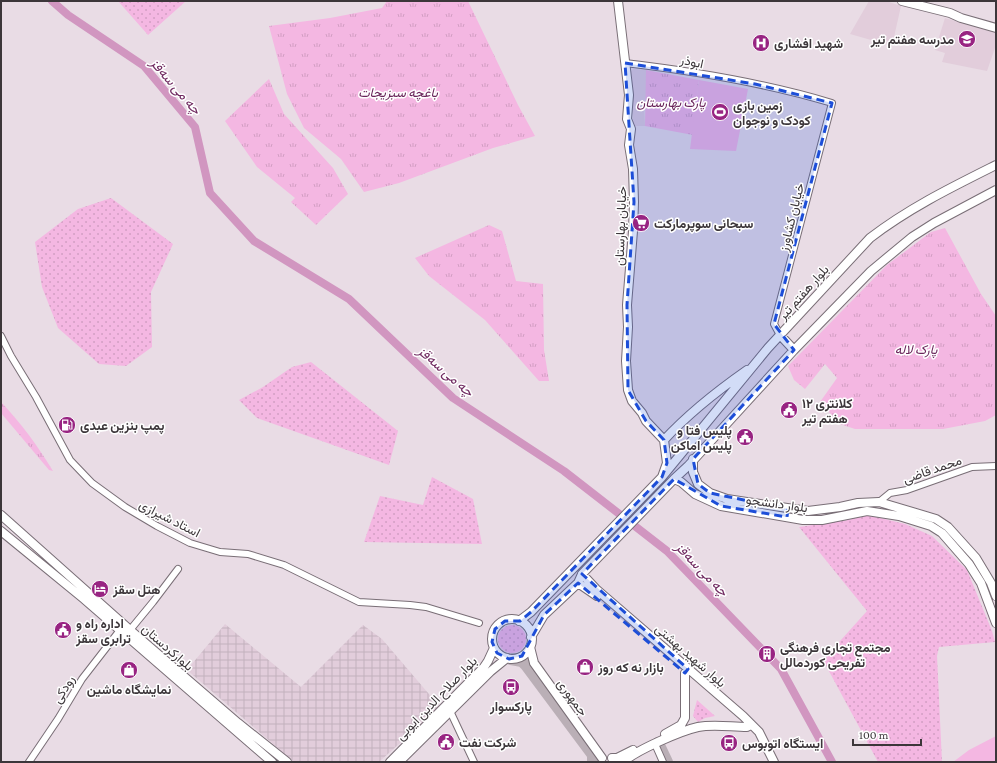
<svg xmlns="http://www.w3.org/2000/svg" width="997" height="763" font-family="'Crimson Pro',Vazirmatn,serif">
  <style>
    .built { fill: #e2cddb }
    .industrial { fill: url(#industrial-grid) }
    .grass { fill: url(#grass-dots) }
    .park { fill: url(#park-tufts) }
    .pitch { fill: #f4b7e2 }
    .lines { fill: none; stroke-linecap: round; stroke-linejoin: round }
    .river { stroke: #d196c0; stroke-width: 8 }
    .taxiway { stroke: #baafb6; stroke-width: 12 }
    .minor-casing { stroke: #796e76; stroke-width: 8 }
    .major-casing { stroke: #796e76; stroke-width: 10 }
    .minor { stroke: #fff; stroke-width: 6 }
    .major { stroke: #fff; stroke-width: 8 }
    .marked { fill: #1d4ed8; fill-opacity: 0.2; stroke: #1d4ed8; stroke-width: 3; stroke-dasharray: 8 5; stroke-linejoin: round }
    .labels { text-anchor: middle; stroke-width: 3; stroke-linejoin: round; paint-order: stroke }
    .poi-label { font-size: 13px; font-weight: bold; fill: #3c363a; stroke: #fff; text-anchor: start }
    .street-label { font-size: 13px; fill: #3c363a; stroke: #fff }
    .park-label { font-size: 13px; font-style: italic; fill: #69245a; stroke: #fff }
    .water-label { font-size: 14px; font-style: italic; fill: #712c62; stroke: #fff }
  </style>
  <defs>
    <pattern id="industrial-grid" width="8" height="8" patternUnits="userSpaceOnUse"><rect width="8" height="8" fill="#e2cddb"/><path d="M0 4h8M4 0v8" fill="none" stroke="#c3b1bd"/></pattern>
    <pattern id="grass-dots" width="8" height="8" patternUnits="userSpaceOnUse"><rect width="8" height="8" fill="#f4b7e2"/><path d="M2 2h.1M6 6h.1" fill="none" stroke="#d29ec3" stroke-width="1.8" stroke-linecap="round"/></pattern>
    <pattern id="park-tufts" width="24" height="20" patternUnits="userSpaceOnUse"><rect width="24" height="20" fill="#f4b7e2"/><path d="M3 7l-1-3M5 7V3M7 7l1-3M15 17l-1-3M17 17v-4M19 17l1-3" fill="none" stroke="#d29ec3"/></pattern>
  </defs>
  <rect width="100%" height="100%" fill="#e9dce5"/>
  <!-- built -->
  <path class="built" d="M869,1H886L901,6L892,46L850,34Z
    M945,18L996,33V45L987,71L942,62L945,53L935,50Z
    M633,69L646,70V100L644,104L645,126H633V95L631,71Z"/>
  <!-- industrial -->
  <path class="industrial" d="M225,624L301,687L363,625L382,639L440,707L379,762H294L187,670Z"/>
  <!-- grass -->
  <path class="grass" d="M118,1H186L148,35Z
    M111,198L173,244L151,292L152,347L126,366L99,364L58,328L42,287L35,242L78,209Z
    M311,362L398,431L389,465L257,418L239,400L263,387L292,367Z
    M432,477L473,499L482,544L364,542L380,496L423,505Z
    M868,515L905,524L932,536L967,570L992,631L995,642L939,647L937,656L942,762H878L823,660L867,611L799,527L848,520Z
    M498 639a14 14 0 1 1 28 0a14 14 0 1 1-28 0Z
    M697,700L715,716L705,718L698,722L693,716Z"/>
  <!-- park -->
  <path class="park" d="M387,1H468L518,105L535,136L493,148L399,183L364,192L341,159L304,128L287,94L269,26L330,18L382,8Z
    M646,70L699,80L693,135L645,126Z
    M269,79L284,114L333,168L348,194L316,225L291,202L295,198L257,167L225,121Z
    M489,225L502,231L516,281L543,284L544,350L549,381H539L485,320L429,276L415,258Z
    M945,228L981,294L996,316V415L985,421L943,429H855L840,424L820,402L837,378L825,364L805,389L794,380L788,366L887,265L931,232Z
    M1,402C21,423 38,446 53,471L49,470L1,413Z"/>
  <!-- pitch -->
  <path class="pitch" d="M699,80L748,89L736,151L690,149Z
    M996,736V762H953L969,750Z"/>
  <g class="lines">
    <!-- river -->
    <path class="river" d="M52,1L68,15L144,66L195,127L210,193L254,241L349,299L453,398L564,471L667,551L781,669L832,762"/>
    <!-- taxiway -->
    <path class="taxiway" d="M511,659L522,661L526,665L593,755V762
      M658,743L667,762"/>
    <defs>
      <path id="minor" d="M625,63C693,71 766,83 832,103L774,324L780,335
        M1,336L11,356L36,397L70,460L92,483L125,507L157,526L190,543L220,552L248,554L284,565L359,602L410,605L426,607L479,623
        M879,502L890,493L907,490L972,467L996,466
        M130,630L153,602L178,569
        M450,711L474,762
        M655,744L663,762
        M29,762L58,719L82,679L120,630"/>
      <path id="major" d="M618,1L629,95L627,119L631,129L629,145L633,169L634,202L633,231L627,305L628,327L626,361L628,390L632,401L642,413L646,421L664,440
        M902,1L950,13L961,18L996,28
        M780,335L794,350
        M693,459V472L698,484L710,493L727,499L808,511L840,507L858,503L879,502L936,519L948,527L976,558L991,583L996,596
        M662,477L768,348L870,238C909,208 952,187 996,165
        M674,479L681,482L695,494L721,506L803,520H822L867,511L899,516L931,526L942,533L969,564L981,583L996,623
        M1,515L130,630L238,723L287,762
        M1,531L84,599L272,762
        M582,574L596,589L743,716L759,732L774,762
        M578,583L597,596
        M492 639a20 20 0 1 1 40 0a20 20 0 1 1-40 0Z
        M519,621L531,612L662,477L667,463L664,440C689,413 717,391 747,370
        M531,637L544,615L578,583L582,574L674,479L688,466L794,350L871,271L912,237L934,223L996,190
        M530,647L534,663L602,758
        M665,734L681,725L685,718V673L688,669
        M612,758H617L633,750
        M390,762L484,667L488,661L494,648
        M399,762L491,671L507,658
        M623,762C637,750 680,731 698,727C714,724 731,727 747,727L751,724"/>
    </defs>
    <!-- minor casing -->
    <use href="#minor" class="minor-casing"/>
    <!-- major casing -->
    <use href="#major" class="major-casing"/>
    <!-- minor -->
    <use href="#minor" class="minor"/>
    <!-- major -->
    <use href="#major" class="major"/>
  </g>
  <!-- marked area -->
  <path class="marked" d="M625,63L755,84L832,103L774,324L794,350L693,459L698,484L710,493L788,509L787,517L721,506L674,479L582,574L688,669L685,673L578,583L544,615L522,656L509,659L497,653L492,642L495,629L505,621H520L531,612L662,477L667,463L664,440L646,421L628,390L627,305L634,202Z"/>
  <!-- icons -->
  <defs>
    <symbol id="school-disc" viewBox="-11 -11 22 22"><circle r="9.5" fill="#982482" stroke="#fff"/><path d="M0-5L7-2L0 1L-7-2ZM-4 1L0 2.5L4 1V4Q0 6-4 4Z" fill="#fff"/></symbol>
    <symbol id="hospital-disc" viewBox="-11 -11 22 22"><circle r="9.5" fill="#982482" stroke="#fff"/><path d="M-5-5h3v3.5h4V-5h3V5h-3V1.5h-4V5h-3Z" fill="#fff"/></symbol>
    <symbol id="stadium-disc" viewBox="-11 -11 22 22"><circle r="9.5" fill="#982482" stroke="#fff"/><path d="M0-5a6.5 5 0 1 0 0 10a6.5 5 0 1 0 0-10ZM-3.5-1.8h7v3.6h-7Z" fill="#fff"/></symbol>
    <symbol id="supermarket-disc" viewBox="-11 -11 22 22"><circle r="9.5" fill="#982482" stroke="#fff"/><path d="M-6-5.5h2.5l.6 2H6L4.5 2H-2.5L-4.4-4H-6ZM-1.5 3.2a1.3 1.3 0 1 0 .1 0ZM3 3.2a1.3 1.3 0 1 0 .1 0Z" fill="#fff"/></symbol>
    <symbol id="civic-disc" viewBox="-11 -11 22 22"><circle r="9.5" fill="#982482" stroke="#fff"/><path d="M-.6-6.5H3V-4.5H.6V-3L4-1V1h2V6H-6V1h2V-1L-.6-3ZM-1.2 2.5V6h2.4V2.5Z" fill="#fff"/></symbol>
    <symbol id="fuel-disc" viewBox="-11 -11 22 22"><circle r="9.5" fill="#982482" stroke="#fff"/><path d="M-5.5-6h7V0h2V4h1.3V-2.5L3-4.5l.8-.8L6-3V5H2.5V1h-1V6h-7ZM-4.2-4.7v3.2H.2V-4.7Z" fill="#fff"/></symbol>
    <symbol id="hotel-disc" viewBox="-11 -11 22 22"><circle r="9.5" fill="#982482" stroke="#fff"/><path d="M-6-4.5h1.5V1H6V5H4.5V3h-9V5H-6ZM-4 0a1.8 1.8 0 1 1 3.6 0ZM.5 0V-2.5h3Q6-2.5 6 0Z" fill="#fff"/></symbol>
    <symbol id="building-disc" viewBox="-11 -11 22 22"><circle r="9.5" fill="#982482" stroke="#fff"/><path d="M-4-6H4V6H1V3H-1V6H-4ZM-2.5-4.3h1.7v1.8h-1.7ZM.8-4.3h1.7v1.8H.8ZM-2.5-1h1.7V.8h-1.7ZM.8-1h1.7V.8H.8Z" fill="#fff"/></symbol>
    <symbol id="shop-disc" viewBox="-11 -11 22 22"><circle r="9.5" fill="#982482" stroke="#fff"/><path d="M-5-2.5h2.3a2.7 3.5 0 0 1 5.4 0H5L5.5 6h-11ZM-1.5-2.5h3a1.5 2.3 0 0 0-3 0Z" fill="#fff"/></symbol>
    <symbol id="bus-disc" viewBox="-11 -11 22 22"><circle r="9.5" fill="#982482" stroke="#fff"/><path d="M-5-6H5V4H4V6H2V4H-2V6H-4V4H-5ZM-3.5-4V0h7V-4ZM-3.5 1.2v1.5H-2V1.2ZM2 1.2v1.5H3.5V1.2Z" fill="#fff"/></symbol>
  </defs>
  <g fill-rule="evenodd">
    <use href="#school-disc" x="957" y="29" width="20" height="20"/>
    <use href="#hospital-disc" x="751" y="33" width="20" height="20"/>
    <use href="#stadium-disc" x="710" y="102" width="20" height="20"/>
    <use href="#supermarket-disc" x="631" y="213" width="20" height="20"/>
    <use href="#civic-disc" x="779" y="400" width="20" height="20"/>
    <use href="#fuel-disc" x="57" y="415" width="20" height="20"/>
    <use href="#civic-disc" x="735" y="427" width="20" height="20"/>
    <use href="#hotel-disc" x="90" y="579" width="20" height="20"/>
    <use href="#civic-disc" x="53" y="620" width="20" height="20"/>
    <use href="#building-disc" x="757" y="644" width="20" height="20"/>
    <use href="#shop-disc" x="575" y="657" width="20" height="20"/>
    <use href="#shop-disc" x="119" y="660" width="20" height="20"/>
    <use href="#bus-disc" x="501" y="677" width="20" height="20"/>
    <use href="#civic-disc" x="436" y="732" width="20" height="20"/>
    <use href="#bus-disc" x="719" y="733" width="20" height="20"/>
  </g>
  <g class="labels">
    <!-- poi labels -->
    <g class="poi-label">
      <text x="954" y="44" text-anchor="end">مدرسه هفتم تیر</text>
      <text x="774" y="48">شهید افشاری</text>
      <text x="733" y="110">زمین بازی<tspan x="733" dy="15">کودک و نوجوان</tspan></text>
      <text x="654" y="228">سبحانی سوپرمارکت</text>
      <text x="802" y="408">کلانتری ۱۲<tspan x="802" dy="15">هفتم تیر</tspan></text>
      <text x="80" y="430">پمپ بنزین عبدی</text>
      <text x="732" y="435" text-anchor="end">پلیس فتا و<tspan x="732" dy="15">پلیس اماکن</tspan></text>
      <text x="113" y="594">هتل سقز</text>
      <text x="76" y="628">اداره راه و<tspan x="76" dy="15">ترابری سقز</tspan></text>
      <text x="780" y="652">مجتمع تجاری فرهنگی<tspan x="780" dy="15">تفریحی کوردمالل</tspan></text>
      <text x="598" y="672">بازار نه که روز</text>
      <text x="129" y="694" text-anchor="middle">نمایشگاه ماشین</text>
      <text x="511" y="711" text-anchor="middle">پارکسوار</text>
      <text x="459" y="747">شرکت نفت</text>
      <text x="742" y="748">ایستگاه اتوبوس</text>
    </g>
    <!-- street labels -->
    <g class="street-label">
      <text transform="translate(692 61) rotate(12)" y="5">ابوذر</text>
      <text transform="translate(791 217) rotate(-76)" y="5">خیابان کشاورز</text>
      <text transform="translate(620 226) rotate(-88)" y="5">خیابان بهارستان</text>
      <text transform="translate(803 292) rotate(-48)" y="5">بلوار هفتم تیر</text>
      <text transform="translate(932 469) rotate(-19)" y="5">محمد قاضی</text>
      <text transform="translate(777 503) rotate(8)" y="5">بلوار دانشجو</text>
      <text transform="translate(170 518) rotate(27)" y="5">استاد شیرازی</text>
      <text transform="translate(168 647) rotate(41)" y="5">بلوارکردستان</text>
      <text transform="translate(691 655) rotate(41)" y="5">بلوار شهید بهشتی</text>
      <text transform="translate(63 689) rotate(-59)" y="5">رودکی</text>
      <text transform="translate(573 697) rotate(54)" y="5">جمهوری</text>
      <text transform="translate(436 698) rotate(-46)" y="5">بلوار صلاح الدین ایوبی</text>
    </g>
    <!-- park labels -->
    <g class="park-label">
      <text x="398" y="97">باغچه سبزیجات</text>
      <text x="671" y="107">پارک بهارستان</text>
      <text x="916" y="354">پارک لاله</text>
    </g>
    <!-- water labels -->
    <g class="water-label">
      <text transform="translate(176 86) rotate(49)" y="5">چە می سەقز</text>
      <text transform="translate(446 371) rotate(41)" y="5">چە می سەقز</text>
      <text transform="translate(702 569) rotate(46)" y="5">چە می سەقز</text>
    </g>
  </g>
  <!-- border -->
  <rect width="997" height="763" fill="none" stroke="#3c363a" stroke-width="4"/>
  <!-- scale -->
  <path d="M853 739v6h68v-6" fill="none" stroke="#3c363a" stroke-width="2"/>
  <text x="859" y="739" font-size="12" fill="#3c363a" stroke="#ffffff" stroke-width="3" paint-order="stroke">100 m</text>
</svg>
